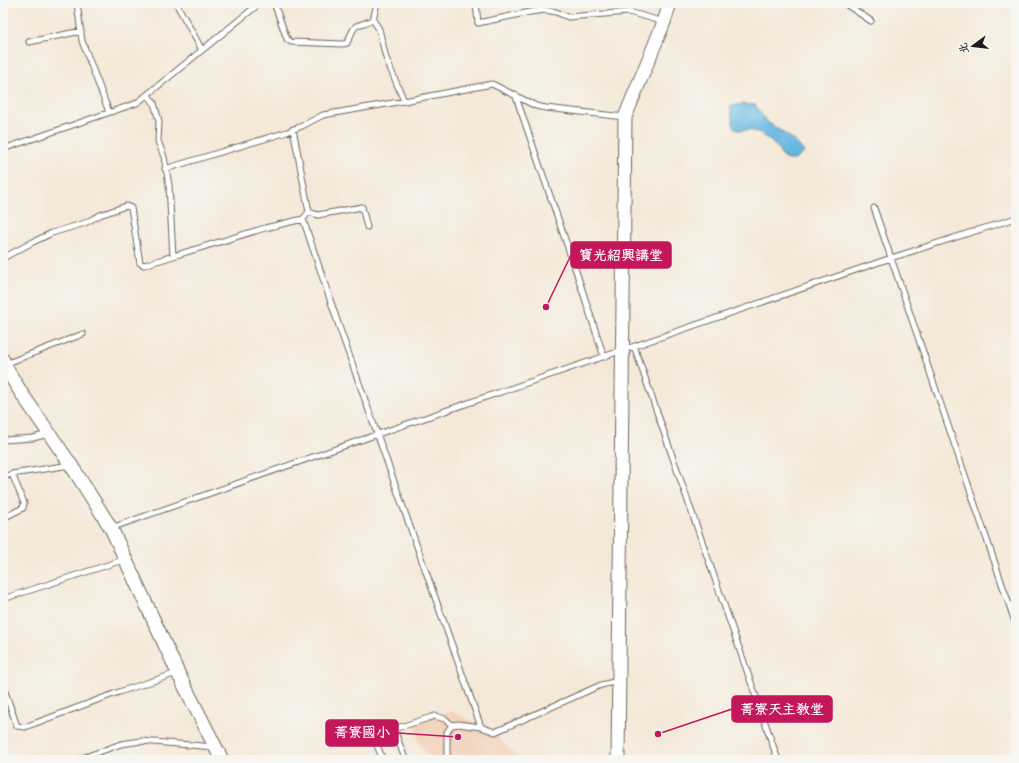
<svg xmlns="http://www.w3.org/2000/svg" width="1019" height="763" font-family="'Architects Daughter','LXGW WenKai TC',sans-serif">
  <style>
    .built { fill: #f2d4be }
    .water { fill: #64b6e0; stroke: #40697e }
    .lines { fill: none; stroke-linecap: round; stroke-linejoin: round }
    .service-casing { stroke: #68645e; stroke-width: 7 }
    .tertiary-casing { stroke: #68645e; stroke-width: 15 }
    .service { stroke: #fff; stroke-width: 5 }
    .tertiary { stroke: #fff; stroke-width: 13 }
    .leader { fill: none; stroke: #c2185b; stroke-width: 1.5 }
    .callout-dot { fill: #c2185b; stroke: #f6f6f2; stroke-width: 1.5 }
    .callout { fill: #c2185b; stroke: #c2185b; stroke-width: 1.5 }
    .callout-label { font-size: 14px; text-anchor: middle; font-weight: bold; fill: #fff }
  </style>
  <rect width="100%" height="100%" fill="#f6f6f2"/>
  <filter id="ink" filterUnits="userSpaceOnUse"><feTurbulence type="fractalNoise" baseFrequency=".025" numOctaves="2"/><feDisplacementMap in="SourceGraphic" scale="8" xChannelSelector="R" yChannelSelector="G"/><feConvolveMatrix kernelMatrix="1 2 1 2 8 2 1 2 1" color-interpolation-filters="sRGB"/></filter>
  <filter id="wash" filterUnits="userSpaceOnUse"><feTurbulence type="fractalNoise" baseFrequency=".012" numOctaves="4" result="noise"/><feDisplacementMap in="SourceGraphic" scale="16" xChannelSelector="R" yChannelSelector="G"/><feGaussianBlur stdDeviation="0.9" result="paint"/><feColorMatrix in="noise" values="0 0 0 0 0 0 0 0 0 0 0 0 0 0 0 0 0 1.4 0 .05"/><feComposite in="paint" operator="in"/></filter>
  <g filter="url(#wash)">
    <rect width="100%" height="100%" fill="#f4e9d8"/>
    <!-- built -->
    <path class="built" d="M451,711L492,731L518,758L522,760H432L419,743L415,724Z"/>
    <!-- water -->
    <path class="water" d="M743,104L755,105L766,121L794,140L804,152L795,160H787L780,154L779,149L761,133L749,130H738L734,127L730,106Z"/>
  </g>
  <g filter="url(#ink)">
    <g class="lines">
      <defs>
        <path id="service" d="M77,3L82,41L109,112
          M176,3L202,50
          M274,3L287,39L291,42L343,44L347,43L353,30L356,26L373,20
          M377,3L373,20L379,29L386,58L404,101
          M476,3L478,23L530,12L545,10L556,12L568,17L629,12L664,22
          M844,3L871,21
          M29,42L81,31
          M515,94L576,271L604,357
          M148,95L154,103L159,121L158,141L164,157L169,185L173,256
          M3,149L137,103L260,3
          M165,169L287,132L302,126L323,115L404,101L492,84L536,106L546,108L624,117
          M874,208L1016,625
          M309,212L318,215L362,207L367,227
          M303,219L341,332L481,727L495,732L601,685L618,681
          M3,258L33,242L52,233L85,223L100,215L126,206L131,208L140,263L144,265L265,228L303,219L309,212L293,129
          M634,346L778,760
          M5,364L83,334
          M3,440L33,438L48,434
          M3,477L12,474L70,465
          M3,518L23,508L24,503L12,474
          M111,528L378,434L891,258L1016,218
          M3,599L126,559
          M3,686L17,726L25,727L119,692L177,673
          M374,738L383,760
          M404,756L394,729L435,716L445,719L452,725
          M77,760L121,744L141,741L215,747
          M447,760V732L452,725L458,724L481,727"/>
        <path id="tertiary" d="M3,360L4,365L22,394L71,465L111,528L178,673L222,760
          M618,760L625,117L664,22L670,3"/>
      </defs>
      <!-- service casing -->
      <use href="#service" class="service-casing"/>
      <!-- tertiary casing -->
      <use href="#tertiary" class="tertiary-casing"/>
      <!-- service -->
      <use href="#service" class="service"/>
      <!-- tertiary -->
      <use href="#tertiary" class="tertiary"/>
    </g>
  </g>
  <!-- callouts -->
  <path class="leader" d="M546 307L571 255M658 734L732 709M458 737L398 733"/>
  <g class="callout-dot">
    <circle cx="546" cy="307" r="4"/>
    <circle cx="658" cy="734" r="4"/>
    <circle cx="458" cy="737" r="4"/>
  </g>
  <g class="callout">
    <rect x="571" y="242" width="100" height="26" rx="4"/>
    <rect x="732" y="696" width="100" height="26" rx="4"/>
    <rect x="326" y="720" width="72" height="26" rx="4"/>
  </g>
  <g class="callout-label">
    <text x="621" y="260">寶光紹興講堂</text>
    <text x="782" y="714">菁寮天主教堂</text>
    <text x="362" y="737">菁寮國小</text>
  </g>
  <!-- margin -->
  <rect width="1019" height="763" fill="none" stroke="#f6f6f2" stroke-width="16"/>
  <!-- north arrow -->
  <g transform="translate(973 46) rotate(255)" stroke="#f6f6f2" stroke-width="3" paint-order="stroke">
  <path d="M0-3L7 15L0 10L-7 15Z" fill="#1c1c1c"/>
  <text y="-6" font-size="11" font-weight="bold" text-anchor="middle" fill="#1c1c1c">北</text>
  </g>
</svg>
